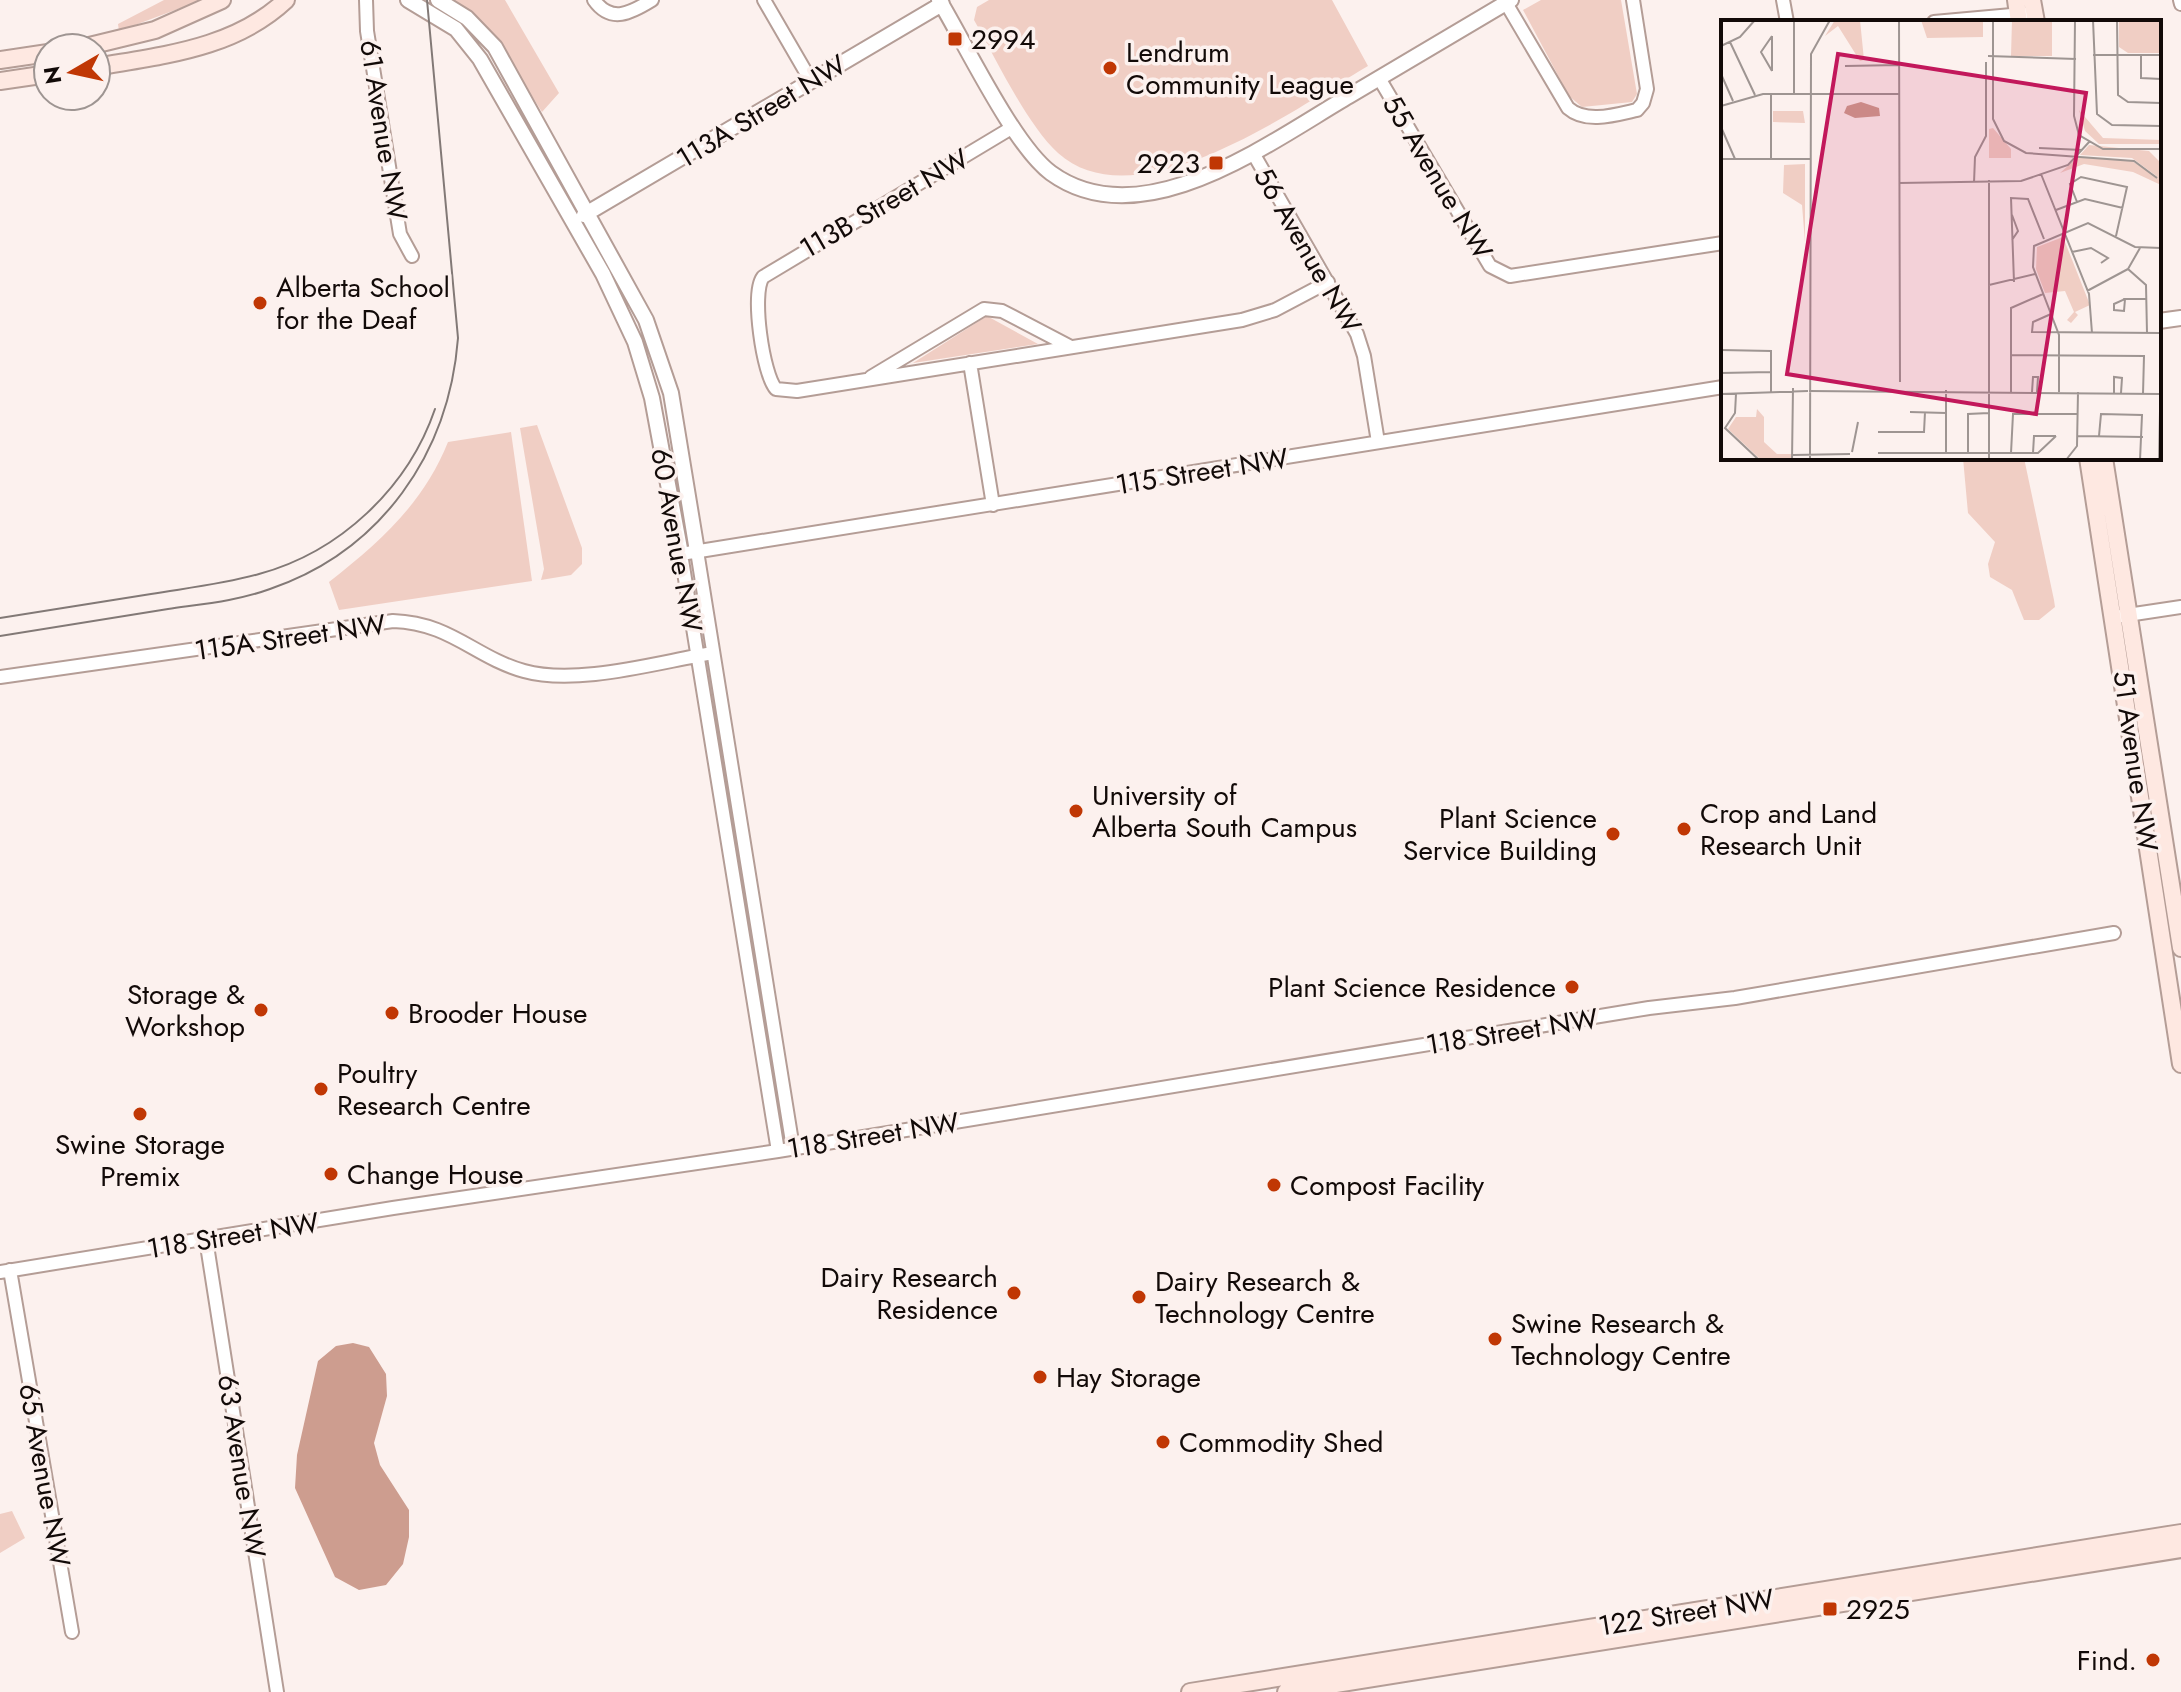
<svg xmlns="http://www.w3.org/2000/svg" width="2181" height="1692" font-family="Jost,sans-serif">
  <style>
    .green { fill: #f0cec4 }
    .water { fill: #cd9d8f }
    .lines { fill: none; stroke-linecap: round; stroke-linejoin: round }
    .minor-casing { stroke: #b49d96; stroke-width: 16 }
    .tertiary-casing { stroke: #b49d96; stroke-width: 18 }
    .secondary-casing { stroke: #b49d96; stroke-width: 20 }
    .minor { stroke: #fff; stroke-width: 12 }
    .tertiary { stroke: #fff; stroke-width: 14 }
    .secondary { stroke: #fee8e1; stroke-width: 16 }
    .tram { stroke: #827976; stroke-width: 2 }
    .poi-dot { fill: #c03704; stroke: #fcf1ee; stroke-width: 3 }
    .labels { text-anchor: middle; stroke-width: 7; stroke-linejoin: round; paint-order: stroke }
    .poi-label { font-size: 28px; fill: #120a08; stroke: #fcf1ee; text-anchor: start }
    .street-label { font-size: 28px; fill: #120a08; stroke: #fcf1ee }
    .inset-road { fill: none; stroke: #9e9592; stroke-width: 2 }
    .view { fill: #c2185b; fill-opacity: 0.15; stroke: #c2185b; stroke-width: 4 }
    .inset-edge { fill: none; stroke: #120a08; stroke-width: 4 }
  </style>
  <rect width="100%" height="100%" fill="#fcf1ee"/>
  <!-- green -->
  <path class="green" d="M164,0H202L119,31L118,24Z
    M449,0H505L559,93L542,112L492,33Z
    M989,0H1332L1368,66C1296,108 1137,224 1058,153C1027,125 995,57 974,20L977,7Z
    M1541,0H1621L1637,94L1632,102L1582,107L1569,96L1523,10Z
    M987,316L1038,344L913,363Z
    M537,425L582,548V564L571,575L541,580L544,569L520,428Z
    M511,432L532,581L339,610L329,582C380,542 423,504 448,442Z
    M1963,458H2024L2054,600L2055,607L2039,620H2024L2012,590L1990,577L1988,564L1995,542L1968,513Z
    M12,1511L25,1538L0,1553V1514Z"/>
  <!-- water -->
  <path class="water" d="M353,1343L369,1347L386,1374L387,1396L374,1443L380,1465L409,1510V1537L403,1564L386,1585L359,1590L335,1577L295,1488L297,1455L318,1361L336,1346Z"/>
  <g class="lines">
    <defs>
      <path id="minor" d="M366,0L367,31L400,234L412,256
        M594,0C611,24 631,13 652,0
        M764,0L811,81
        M1783,0L1787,22
        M2180,0L2181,4
        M1506,3L1568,108C1586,124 1615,115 1637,110L1643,103L1647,89L1633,0
        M1934,22L2034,13
        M1379,78L1490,266L1510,276L1723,243
        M1013,127L763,277C751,293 763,375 776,389L797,391L1242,320L1275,310L1328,282
        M1253,153L1357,334L1364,356L1378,442
        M970,363L993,505
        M871,377L984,309L1002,311L1071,347
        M697,551L793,1148
        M2121,616L2181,607
        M0,677L393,621C451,623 474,657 524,671C577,686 658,662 713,653
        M778,1151L681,554L1723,387
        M206,1239L277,1692
        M10,1270L72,1632
        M0,1272L393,1208L778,1151L1649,1008L1735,998L2114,933"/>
      <path id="tertiary" d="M408,0L456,29L480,59L603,274L635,342L652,398L681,554
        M438,0L467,18L495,47L646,320L671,393L697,551
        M939,0C965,43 1014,146 1051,173C1142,239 1270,142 1349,96C1403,64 1457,32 1511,0
        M584,215L942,4
        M2159,321L2181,318"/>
      <path id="secondary" d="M2016,0L2019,22
        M2032,0L2036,22
        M81,48L155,30L222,0
        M0,60L48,53
        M96,67C163,55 234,49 286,0
        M0,81L48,74
        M2088,458L2181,1064
        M2104,458L2181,948
        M1190,1692L2181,1533
        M1286,1692L2181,1549"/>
    </defs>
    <!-- minor casing -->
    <use href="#minor" class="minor-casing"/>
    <!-- tertiary casing -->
    <use href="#tertiary" class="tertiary-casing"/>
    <!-- secondary casing -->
    <use href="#secondary" class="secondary-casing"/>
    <!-- minor -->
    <use href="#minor" class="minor"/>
    <!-- tertiary -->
    <use href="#tertiary" class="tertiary"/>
    <!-- secondary -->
    <use href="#secondary" class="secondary"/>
    <!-- tram -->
    <path class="tram" d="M0,618C50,610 101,602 151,594C187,588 224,584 259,574C340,552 408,488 435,409
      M0,636C56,627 112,618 168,609C202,604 237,601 270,589C381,551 449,454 458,338L427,0"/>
  </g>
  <!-- markers -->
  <g class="poi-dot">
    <rect x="947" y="31" width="16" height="16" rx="4"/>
    <circle cx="1110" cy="68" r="8"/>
    <rect x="1208" y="155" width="16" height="16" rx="4"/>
    <circle cx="260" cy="303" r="8"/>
    <circle cx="1076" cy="811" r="8"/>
    <circle cx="1684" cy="829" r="8"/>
    <circle cx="1613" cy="834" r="8"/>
    <circle cx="1572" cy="987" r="8"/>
    <circle cx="261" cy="1010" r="8"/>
    <circle cx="392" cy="1013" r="8"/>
    <circle cx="321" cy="1089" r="8"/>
    <circle cx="140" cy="1114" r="8"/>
    <circle cx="331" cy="1174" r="8"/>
    <circle cx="1274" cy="1185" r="8"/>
    <circle cx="1014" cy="1293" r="8"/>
    <circle cx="1139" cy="1297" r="8"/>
    <circle cx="1495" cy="1339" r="8"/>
    <circle cx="1040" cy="1377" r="8"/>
    <circle cx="1163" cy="1442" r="8"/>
    <rect x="1822" y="1601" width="16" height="16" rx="4"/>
    <circle cx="2153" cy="1660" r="8"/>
  </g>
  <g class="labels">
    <!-- poi labels -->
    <g class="poi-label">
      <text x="971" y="49">2994</text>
      <text x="1126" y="62">Lendrum<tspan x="1126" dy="32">Community League</tspan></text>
      <text x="1200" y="173" text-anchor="end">2923</text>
      <text x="276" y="297">Alberta School<tspan x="276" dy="32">for the Deaf</tspan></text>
      <text x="1092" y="805">University of<tspan x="1092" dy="32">Alberta South Campus</tspan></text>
      <text x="1700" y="823">Crop and Land<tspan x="1700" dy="32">Research Unit</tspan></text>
      <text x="1597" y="828" text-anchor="end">Plant Science<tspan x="1597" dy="32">Service Building</tspan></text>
      <text x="1556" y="997" text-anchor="end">Plant Science Residence</text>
      <text x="245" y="1004" text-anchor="end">Storage &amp;<tspan x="245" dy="32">Workshop</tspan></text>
      <text x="408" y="1023">Brooder House</text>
      <text x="337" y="1083">Poultry<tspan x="337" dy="32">Research Centre</tspan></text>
      <text x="140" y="1154" text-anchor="middle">Swine Storage<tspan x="140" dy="32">Premix</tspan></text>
      <text x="347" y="1184">Change House</text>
      <text x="1290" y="1195">Compost Facility</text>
      <text x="998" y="1287" text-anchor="end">Dairy Research<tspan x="998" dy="32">Residence</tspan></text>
      <text x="1155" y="1291">Dairy Research &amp;<tspan x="1155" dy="32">Technology Centre</tspan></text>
      <text x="1511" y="1333">Swine Research &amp;<tspan x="1511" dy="32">Technology Centre</tspan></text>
      <text x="1056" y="1387">Hay Storage</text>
      <text x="1179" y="1452">Commodity Shed</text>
      <text x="1846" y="1619">2925</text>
      <text x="2137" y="1670" text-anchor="end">Find.</text>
    </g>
    <!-- street labels -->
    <g class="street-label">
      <text transform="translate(761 111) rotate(-31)" y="10">113A Street NW</text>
      <text transform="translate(384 130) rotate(81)" y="10">61 Avenue NW</text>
      <text transform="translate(1438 177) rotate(59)" y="10">55 Avenue NW</text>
      <text transform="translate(884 203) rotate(-30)" y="10">113B Street NW</text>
      <text transform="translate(1308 250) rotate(60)" y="10">56 Avenue NW</text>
      <text transform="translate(1202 471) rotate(-9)" y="10">115 Street NW</text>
      <text transform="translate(677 540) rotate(80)" y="10">60 Avenue NW</text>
      <text transform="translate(290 637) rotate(-8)" y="10">115A Street NW</text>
      <text transform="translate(2136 761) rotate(82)" y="10">51 Avenue NW</text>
      <text transform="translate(1512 1031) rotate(-9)" y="10">118 Street NW</text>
      <text transform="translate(873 1135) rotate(-9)" y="10">118 Street NW</text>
      <text transform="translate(233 1235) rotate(-9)" y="10">118 Street NW</text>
      <text transform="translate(242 1466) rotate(81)" y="10">63 Avenue NW</text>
      <text transform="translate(45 1475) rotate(80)" y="10">65 Avenue NW</text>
      <text transform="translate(1686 1612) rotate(-9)" y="10">122 Street NW</text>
    </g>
  </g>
  <!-- overview -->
  <g transform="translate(1721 20)">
    <rect width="440" height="440" fill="#fcf1ee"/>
    <path d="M114,0H139L143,40L139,41L117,6L104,16ZM200,0H262V17L206,18ZM291,0H331V36H290ZM398,2H440V33H407L398,27ZM358,90L382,118L440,120V124H378L364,111ZM52,91H82L84,103L52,102ZM272,108L290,129V138H268V109ZM368,125L428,131L440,143V165L412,152L363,144L339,153L357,137L411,141L438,158L411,138L359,135ZM84,144V222L81,185L62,173L63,145ZM342,217L369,285L354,292L357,295L350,303L346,300L353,292L344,271L324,273L315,249L316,227ZM36,389L43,397V422L56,434H71L69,440H40L7,409L15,397H35Z" fill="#f0cec4"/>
    <path d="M140,82L158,88L159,96L134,98L123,93L126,86Z" fill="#cd9d8f"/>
    <path class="inset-road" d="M73,0V74M178,0L179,362M272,0V99L283,121L305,133L413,141L436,158M354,0L353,96L358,115L382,129H440M372,0L376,94L391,105L440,106M396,0L397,75L407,82L440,83M51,16L40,32L51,51M51,16V51M9,22L34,75M0,26L19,17L34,0M372,35H440M420,35V58L440,59M267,36L355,39M124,46L178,45M0,54L12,81M50,74V139M0,86L42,74H178M0,107L14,139M318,128L361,130M0,139H89M320,154L368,274L371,313M178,163L300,161L347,145L369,121M253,163L254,137L265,116V42M356,182L349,164L360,157L406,167L395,216M335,190L364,179L402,188M291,195L297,211L291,220M419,228L407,249L425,265L426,313M351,232L370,228L387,238L380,243M293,262L290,178L307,179L323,219M268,265L314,254M366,271L407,249M404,279L403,291L393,290V284L402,280L403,279H425M330,294L312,302L311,312L440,313M0,330L50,331V373M290,335L423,336L422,374M0,353L50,352M88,371L440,374M290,372V288L322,274M311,372L312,357H317L316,372M338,372V315L312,247L313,226L367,203L414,227L440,228M393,373V357L401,358L400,373M0,374L87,371M15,374L14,393L4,408L38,440M189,392L225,393M157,412H203L204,392M357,416L422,417M378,416L380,394L421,395L419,440M131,432L137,402M157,433H317L335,416M225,433V370M247,433V394L268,393M290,433L292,394H357M312,433L313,416H335M72,435L129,434M71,440L72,368M89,440L90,34L109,0M268,440V160M345,440L356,426L357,372M380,440L419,439M438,440L440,342"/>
    <path class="view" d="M117,34L365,73L315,394L66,354Z"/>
    <rect width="440" height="440" class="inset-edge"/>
  </g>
  <!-- north arrow -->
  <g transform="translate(72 72) rotate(261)"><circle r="38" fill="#fcf1ee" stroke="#9e9592" stroke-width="2"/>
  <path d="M0-6L14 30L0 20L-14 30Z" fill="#c03704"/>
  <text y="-12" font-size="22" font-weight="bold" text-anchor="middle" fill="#120a08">N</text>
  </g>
</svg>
